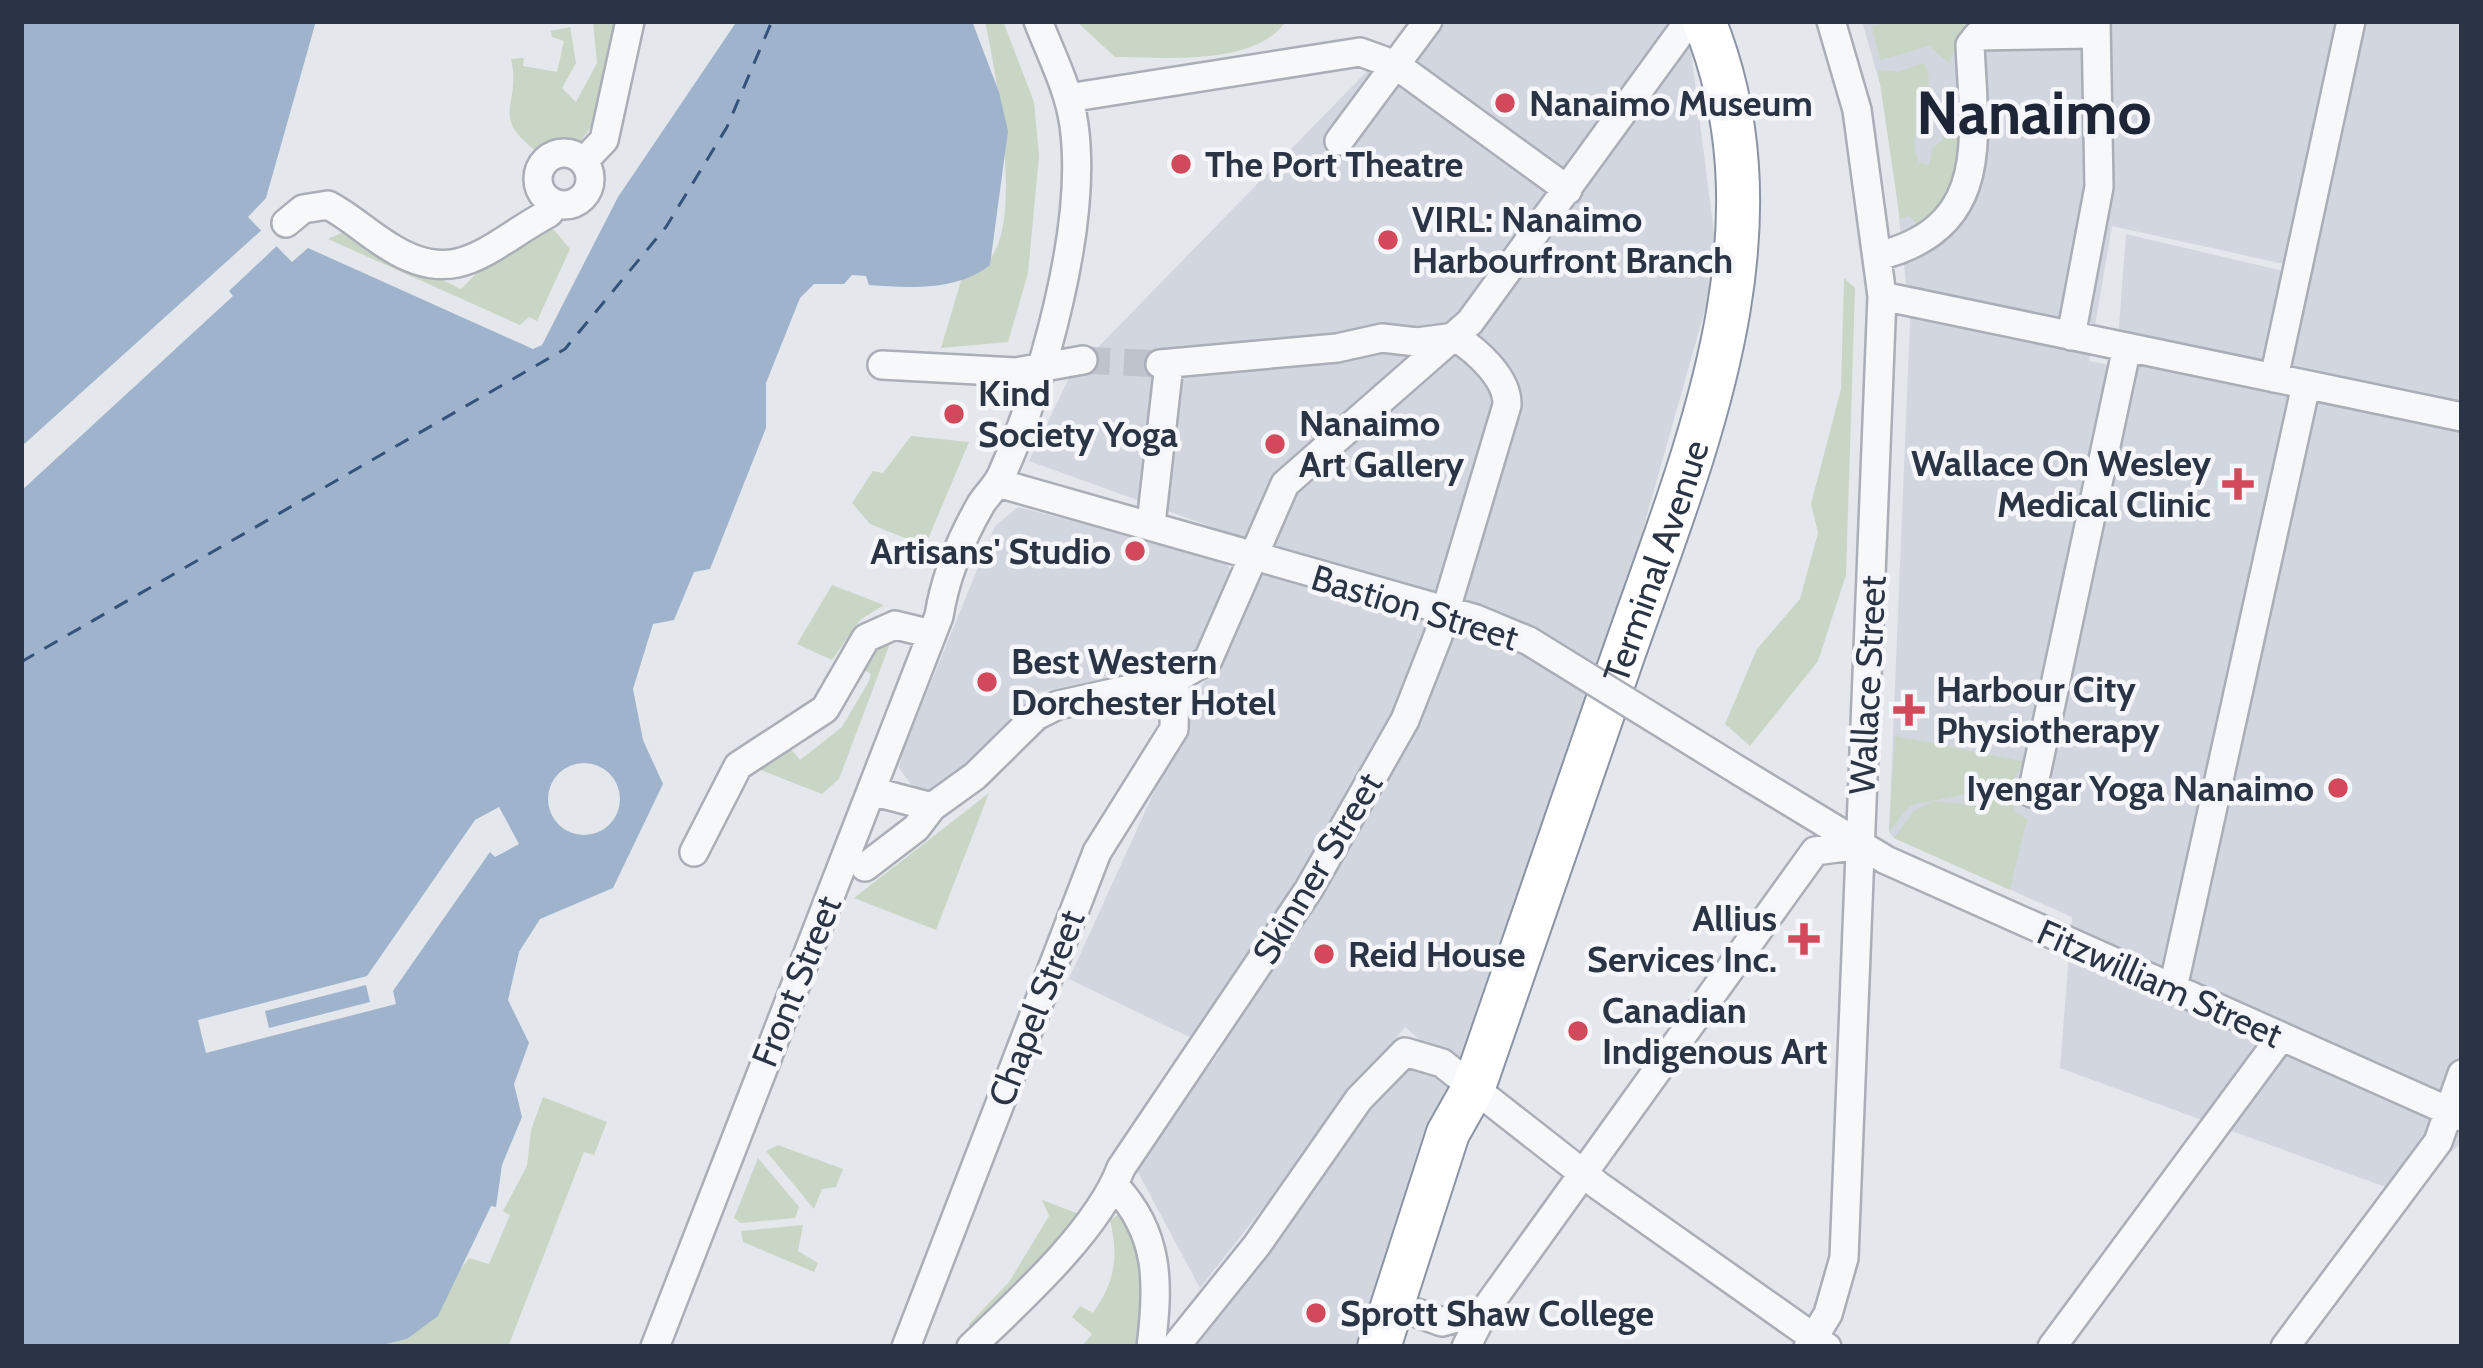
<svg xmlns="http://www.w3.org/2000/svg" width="2483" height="1368" font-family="Cabin,sans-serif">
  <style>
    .built { fill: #d2d6de; fill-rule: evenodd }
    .green { fill: #c9d6c5 }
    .water { fill: #9fb4cc }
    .pier { fill: #e4e7ec; fill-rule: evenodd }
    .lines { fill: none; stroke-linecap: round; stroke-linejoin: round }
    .ferry { stroke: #34527a; stroke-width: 3; stroke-dasharray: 15 12; stroke-linecap: butt }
    .minor-tunnel { stroke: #bfc3cb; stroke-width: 27; stroke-dasharray: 27 14; stroke-linecap: butt }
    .minor-casing { stroke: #a9aeb7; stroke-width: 32 }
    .highway-casing { stroke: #8b94a3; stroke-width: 46 }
    .minor { stroke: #f7f8fa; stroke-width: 27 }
    .highway { stroke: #fff; stroke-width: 42 }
    .minor-bridge-casing { stroke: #a9aeb7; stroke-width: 32; stroke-linecap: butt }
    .minor-bridge { stroke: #f7f8fa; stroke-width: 27 }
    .poi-dot { fill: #d1495b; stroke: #f4f6f9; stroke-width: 4.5 }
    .labels { text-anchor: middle; stroke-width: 9; stroke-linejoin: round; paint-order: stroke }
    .poi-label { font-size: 36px; font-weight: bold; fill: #2b3445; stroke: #f4f6f9; text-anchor: start }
    .street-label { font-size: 36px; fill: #2b3445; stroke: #f4f6f9 }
    .town-label { font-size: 60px; font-weight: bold; fill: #1d2536; stroke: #f4f6f9 }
  </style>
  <rect width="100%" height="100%" fill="#e4e7ec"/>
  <!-- built -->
  <path class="built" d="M1416,21H1687L1718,264L1605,663L1379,1347H1175L1384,1068L1447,1064L1405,1027L1200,1288L1134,1165L1220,1052L1069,979L1208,673L1276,550L1029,461L1070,376Z
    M1862,21H2462V1143L2399,1192L2060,1068L2072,917L1894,838L1889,832L1910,322L1888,112ZM2112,226L2284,264L2283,271L2126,234L2116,366L2089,361Z
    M1018,507L1224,560L1231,571L1198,652L1186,660L1036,693L955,775L929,790L913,787L899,768L903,751L995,526Z"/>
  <!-- green -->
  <path class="green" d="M593,21H615L596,120L579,143L535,150C489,115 522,105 511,59L524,58L523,66L557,72L564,41L552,37L551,31L570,27L576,63L562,88L576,102L597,63Z
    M985,21H1003L1034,102L1039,156L1028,273L1008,342L941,348L963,274C970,271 982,267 988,261C1025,224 995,68 985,21Z
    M1076,21H1286C1255,67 1165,57 1115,57Z
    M1897,21H1966L1949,63L1929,46L1880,60L1872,26Z
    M1924,63C1942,95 1902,129 1919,162L1929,166L1932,149L1943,140L1941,119L1947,104L1965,100L1954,198L1909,235L1916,222L1909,216L1900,219L1878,70L1898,72Z
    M540,230H554L570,249L537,321L529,317L520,325L328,239L343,232L461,289L481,269Z
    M1844,278L1855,288L1846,575L1818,661L1750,746L1725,724L1757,649L1800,599L1818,533L1811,504L1841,389Z
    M911,436L969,442L925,546L870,524L852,503L873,471L883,473Z
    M832,585L884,605L860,620L832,660L797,644Z
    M891,641L839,779L822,794L753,767L789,747L800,760L842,727L868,683L871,674L861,668L875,644Z
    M1895,736L2026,762L2008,786L1910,805L1889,832Z
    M989,793L936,930L854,898Z
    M2009,796L2016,812L2027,819L2010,890L1894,838L1914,811L1934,801L1969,805Z
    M543,1097L607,1122L594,1155L584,1152L508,1347H374L407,1339L469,1258L489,1264L510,1215L503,1211L527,1166L531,1130Z
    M778,1145L843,1169L836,1187L822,1189L814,1209L766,1151Z
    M758,1158L799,1207L795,1218L741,1223L734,1218Z
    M1042,1200L1079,1214L972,1332L969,1324L1009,1282L1049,1216Z
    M1118,1215H1128L1148,1271L1139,1347H1081L1092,1334L1072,1317L1080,1306L1093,1313C1115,1281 1119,1258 1110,1220Z
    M803,1225L798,1251L818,1263L814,1272L743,1242L741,1231Z"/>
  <!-- water -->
  <path class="water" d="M21,21H316L266,198L248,217L292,262L308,248L533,349L542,345L618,197L737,21H972L999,92L1008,131L990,265C958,291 909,288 869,285L866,276L852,275L844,284H814L800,298L766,383V428L710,569L694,572L674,620L653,624L633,689L643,740L663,784L613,888L540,919L519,952L508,1000L529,1043L514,1084L522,1117L502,1165L496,1207L491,1206L438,1316L407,1339L374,1347H21Z"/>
  <!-- pier -->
  <path class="pier" d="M265,227L280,243L229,291L233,296L21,491V447Z
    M548 799a36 36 0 1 1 72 0a36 36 0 1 1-72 0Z
    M499,807L519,844L495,857L490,852L393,991L396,1004L206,1053L198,1020L367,976L475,820ZM366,985L370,1002L269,1028L265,1011Z"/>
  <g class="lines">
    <!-- ferry -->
    <path class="ferry" d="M21,662L565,349L666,227L727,127L772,21"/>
    <!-- minor-tunnel -->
    <path class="minor-tunnel" d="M1083,360L1160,364"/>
    <defs>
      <path id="minor" d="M1068,98L1360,52L1396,65L1568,190
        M1339,141L1428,21
        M538 179a26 26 0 1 1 52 0a26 26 0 1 1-52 0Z
        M584,161L604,140L630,21
        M286,223L303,209L328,205C351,217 368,234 390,247C458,290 489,245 549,213L554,203
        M1878,256C1993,228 1974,137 1970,45L1977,36L2094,34
        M1882,296L2462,417
        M2071,336L2099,187L2096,21
        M1160,364L1337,348L1382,338L1417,342L1455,337
        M882,365L1016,372L1083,360
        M2274,378L2351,21
        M998,483L1476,619L1529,641
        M1151,524L1169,364
        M1741,772L1886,860L2462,1117
        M871,791L932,807
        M2032,793L2127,347
        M694,852L738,766L825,709L866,638L895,625L932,634
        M865,867L916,828L932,807L975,776L1036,716L1058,705L1175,679L1208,660L1285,484L1470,322L1689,21
        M2173,988L2306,385
        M1115,1186C1160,1234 1159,1284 1151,1347
        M1417,1313L1442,1322L1485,1310
        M655,1347L939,616C945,578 962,537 981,504C988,493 997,486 1002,474C1043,382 1088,226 1074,125C1069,89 1051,55 1038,21
        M906,1347L1097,852L1174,729L1175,679
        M971,1347C1019,1301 1098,1230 1121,1168L1309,889L1405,720L1438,636L1507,405C1508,378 1476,350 1455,337
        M1175,1347L1257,1245L1359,1099L1405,1052L1442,1063L1599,1186L1827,1347
        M1466,1347L1485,1310L1815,851L1860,845
        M1808,1347L1828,1314L1844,1258L1882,296L1857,110L1831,21
        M2052,1347L2281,1037
        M2285,1347L2438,1142L2462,1074"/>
      <g id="highway">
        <path id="s1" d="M1379,1347L1448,1133L1474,1087C1522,949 1569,811 1617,673C1688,466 1793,240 1704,21"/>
      </g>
    </defs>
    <!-- minor casing -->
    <use href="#minor" class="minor-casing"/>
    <!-- highway casing -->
    <use href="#highway" class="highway-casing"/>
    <!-- minor -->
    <use href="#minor" class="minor"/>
    <!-- highway -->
    <use href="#highway" class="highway"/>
    <defs>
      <path id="minor-bridge" d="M1529,641L1741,772"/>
    </defs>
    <!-- minor-bridge casing -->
    <use href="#minor-bridge" class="minor-bridge-casing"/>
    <!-- minor-bridge -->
    <use href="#minor-bridge" class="minor-bridge"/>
  </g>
  <!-- markers -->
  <g class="poi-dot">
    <circle cx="1505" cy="103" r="12"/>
    <circle cx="1181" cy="164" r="12"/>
    <circle cx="1388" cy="240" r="12"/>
    <circle cx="954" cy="414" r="12"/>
    <circle cx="1275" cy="444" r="12"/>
    <path d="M2232 466h12v12h12v12h-12v12h-12v-12h-12v-12h12z"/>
    <circle cx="1135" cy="551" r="12"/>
    <circle cx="987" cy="682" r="12"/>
    <path d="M1903 692h12v12h12v12h-12v12h-12v-12h-12v-12h12z"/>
    <circle cx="2338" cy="788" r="12"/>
    <path d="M1798 921h12v12h12v12h-12v12h-12v-12h-12v-12h12z"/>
    <circle cx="1324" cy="954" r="12"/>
    <circle cx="1578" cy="1031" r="12"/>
    <circle cx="1316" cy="1313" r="12"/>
  </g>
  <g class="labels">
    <!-- poi labels -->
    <g class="poi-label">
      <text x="1529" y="116">Nanaimo Museum</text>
      <text x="1205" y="177">The Port Theatre</text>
      <text x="1412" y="232">VIRL: Nanaimo<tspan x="1412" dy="41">Harbourfront Branch</tspan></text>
      <text x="978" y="406">Kind<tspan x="978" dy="41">Society Yoga</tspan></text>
      <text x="1299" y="436">Nanaimo<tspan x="1299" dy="41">Art Gallery</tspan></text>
      <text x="2211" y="476" text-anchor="end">Wallace On Wesley<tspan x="2211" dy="41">Medical Clinic</tspan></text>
      <text x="1111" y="564" text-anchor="end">Artisans' Studio</text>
      <text x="1011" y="674">Best Western<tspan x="1011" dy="41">Dorchester Hotel</tspan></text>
      <text x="1936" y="702">Harbour City<tspan x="1936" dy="41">Physiotherapy</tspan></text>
      <text x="2314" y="801" text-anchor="end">Iyengar Yoga Nanaimo</text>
      <text x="1777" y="931" text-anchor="end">Allius<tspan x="1777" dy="41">Services Inc.</tspan></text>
      <text x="1348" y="967">Reid House</text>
      <text x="1602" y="1023">Canadian<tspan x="1602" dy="41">Indigenous Art</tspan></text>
      <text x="1340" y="1326">Sprott Shaw College</text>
    </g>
    <!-- street labels -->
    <g class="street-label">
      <text dy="13" stroke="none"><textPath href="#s1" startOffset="834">Terminal Avenue</textPath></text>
      <text transform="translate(1415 607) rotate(17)" y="13">Bastion Street</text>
      <text transform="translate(1867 685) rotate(-87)" y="13">Wallace Street</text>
      <text transform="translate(1317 868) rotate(-59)" y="13">Skinner Street</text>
      <text transform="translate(796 981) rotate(-68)" y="13">Front Street</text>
      <text transform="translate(2160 983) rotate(24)" y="13">Fitzwilliam Street</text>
      <text transform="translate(1036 1008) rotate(-69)" y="13">Chapel Street</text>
    </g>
    <!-- town labels -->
    <g class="town-label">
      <text x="2034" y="134">Nanaimo</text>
    </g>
  </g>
  <!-- border -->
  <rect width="2483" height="1368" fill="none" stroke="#2b3445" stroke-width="48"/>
</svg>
